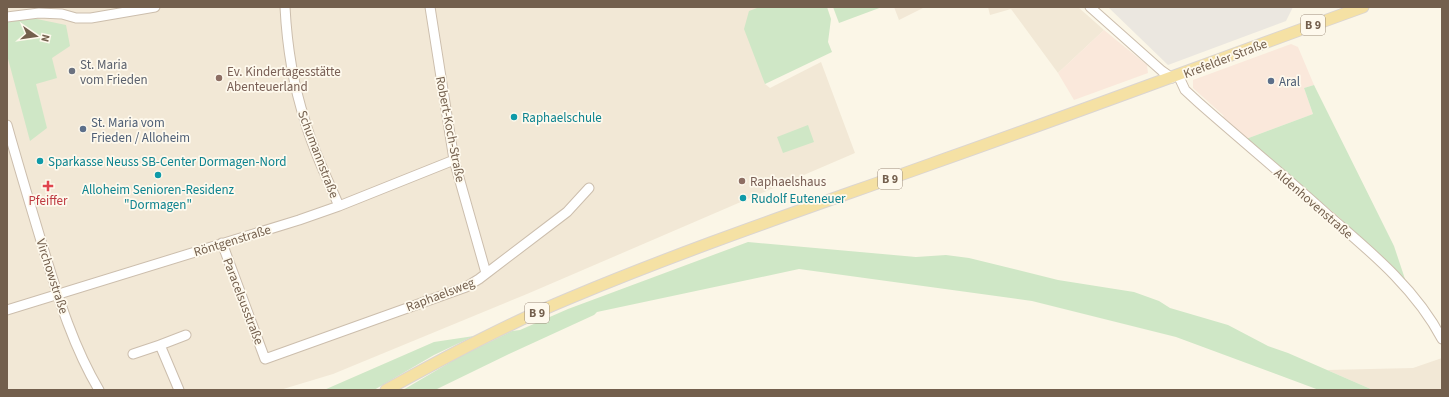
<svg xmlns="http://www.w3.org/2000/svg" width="1449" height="397" font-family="'Source Sans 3',sans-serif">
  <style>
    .residential { fill: #f2e8d6 }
    .commercial { fill: #fae8db }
    .industrial { fill: #ebe7e0 }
    .green { fill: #cfe7c6 }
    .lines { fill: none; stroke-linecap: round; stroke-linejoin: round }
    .minor-casing { stroke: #ccbead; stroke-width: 11 }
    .major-casing { stroke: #dbd5d1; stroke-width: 13 }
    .minor { stroke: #fff; stroke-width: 9 }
    .major { stroke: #f5e1a4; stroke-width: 11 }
    .worship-dot { fill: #6b7280; stroke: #fef9ed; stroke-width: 1.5 }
    .education-dot { fill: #8d6e63; stroke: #fef9ed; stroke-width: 1.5 }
    .service-dot { fill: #5c6f8a; stroke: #fef9ed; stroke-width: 1.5 }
    .culture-dot { fill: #0f9aa8; stroke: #fef9ed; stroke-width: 1.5 }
    .health-dot { fill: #e0444e; stroke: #fef9ed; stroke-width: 1.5 }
    .labels { text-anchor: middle; stroke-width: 3.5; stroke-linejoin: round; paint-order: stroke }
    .shield { fill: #fef9ed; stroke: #9d8d7d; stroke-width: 1 }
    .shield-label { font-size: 12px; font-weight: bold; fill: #735f4d }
    .street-label { font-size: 13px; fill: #735f4d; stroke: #fef9ed }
    .worship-label { font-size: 13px; fill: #5b616d; stroke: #fef9ed; text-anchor: start }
    .education-label { font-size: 13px; fill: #785e54; stroke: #fef9ed; text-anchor: start }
    .service-label { font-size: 13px; fill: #4e5e75; stroke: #fef9ed; text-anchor: start }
    .culture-label { font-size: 13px; fill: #0d838f; stroke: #fef9ed; text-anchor: start }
    .health-label { font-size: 13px; fill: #be3a42; stroke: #fef9ed }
  </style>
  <rect width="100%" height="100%" fill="#fbf6e7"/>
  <!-- residential -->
  <path class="residential" d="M7,7H757L765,84L770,88L821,62L855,153L527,294L333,374L280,390H7Z
    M894,7H925L899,20Z
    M988,7H1078L1104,30L1058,73L1011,9L990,15Z
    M1442,358V390H1373L1327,370L1413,368Z"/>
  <!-- commercial -->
  <path class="commercial" d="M1104,30L1147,65L1148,73L1074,100L1058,73Z
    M1291,44L1298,47L1314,85L1304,88L1313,114L1246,139L1222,117L1224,116L1193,88V80Z"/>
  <!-- industrial -->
  <path class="industrial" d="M1108,7H1293L1286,21L1168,65Z"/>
  <!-- green -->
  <path class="green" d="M757,7H827L831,19L828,42L832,52L765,84L744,29L749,11L757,8Z
    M833,7H882L839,23Z
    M32,18L66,25L70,46L52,58L57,78L36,84L47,128L30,141L7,55V21Z
    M1314,85L1394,246L1406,282L1340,218L1246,139L1313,114L1304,88Z
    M808,125L814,142L783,153L777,137Z
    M748,242L916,257L946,255L969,258L1058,280L1134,292L1159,301L1170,308L1228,325L1268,346L1288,353L1373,390H1319L1176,337L1032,301L799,269L597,312L594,315L509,354L435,390H403L459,357L512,331L520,330L568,309Z
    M474,336L434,355L374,390H324L434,342Z"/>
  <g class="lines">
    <defs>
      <path id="minor" d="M285,7C287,46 293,84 305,121C313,150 327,178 339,206
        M430,7L454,160L486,273
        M1090,7L1162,71L1172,78
        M7,17L39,13L62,14L76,18H91L155,7
        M1178,75L1185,90L1198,102C1241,140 1286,177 1329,216C1371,252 1416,289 1442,339
        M7,125C19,168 32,211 45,254C59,300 74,348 99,390
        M222,243L265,359L466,287L479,279L567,212L589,188
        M7,310L299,220L339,206L454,160
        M133,354L160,345
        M179,390L160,345L186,335"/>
      <path id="major" d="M386,390C446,357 507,324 570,298C689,248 811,207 931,164C1076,113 1219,59 1363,7"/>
    </defs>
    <!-- minor casing -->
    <use href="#minor" class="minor-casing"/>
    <!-- major casing -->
    <use href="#major" class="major-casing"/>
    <!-- minor -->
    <use href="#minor" class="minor"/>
    <!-- major -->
    <use href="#major" class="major"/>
  </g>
  <!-- markers -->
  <circle class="worship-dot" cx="72" cy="71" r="4"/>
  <g class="education-dot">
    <circle cx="219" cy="78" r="4"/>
    <circle cx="742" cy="181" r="4"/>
  </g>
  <g class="service-dot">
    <circle cx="1271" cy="81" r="4"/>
    <circle cx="83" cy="129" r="4"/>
  </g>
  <g class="culture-dot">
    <circle cx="514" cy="117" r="4"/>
    <circle cx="40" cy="161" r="4"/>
    <circle cx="158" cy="175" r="4"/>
    <circle cx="743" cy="198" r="4"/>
  </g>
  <path class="health-dot" d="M46 180h4v4h4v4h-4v4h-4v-4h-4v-4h4z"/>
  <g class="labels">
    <!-- shield labels -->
    <g class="shield">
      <rect x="1301" y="15" width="24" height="20" rx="3"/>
      <rect x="878" y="169" width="24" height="20" rx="3"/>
      <rect x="525" y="303" width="24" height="20" rx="3"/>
    </g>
    <g class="shield-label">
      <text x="1313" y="29">B 9</text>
      <text x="890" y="183">B 9</text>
      <text x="537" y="317">B 9</text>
    </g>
    <!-- street labels -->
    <g class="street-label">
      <text transform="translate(1225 58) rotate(-21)" y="5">Krefelder Straße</text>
      <text transform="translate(451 129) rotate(79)" y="5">Robert-Koch-Straße</text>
      <text transform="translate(319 154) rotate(69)" y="5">Schumannstraße</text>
      <text transform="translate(1314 203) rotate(41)" y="5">Aldenhovenstraße</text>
      <text transform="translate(232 240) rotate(-17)" y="5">Röntgenstraße</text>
      <text transform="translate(53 276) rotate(72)" y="5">Virchowstraße</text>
      <text transform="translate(440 294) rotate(-21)" y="5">Raphaelsweg</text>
      <text transform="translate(244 301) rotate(69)" y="5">Paracelsusstraße</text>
    </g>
    <!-- worship labels -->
    <g class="worship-label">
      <text x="80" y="69">St. Maria<tspan x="80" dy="15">vom Frieden</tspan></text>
    </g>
    <!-- education labels -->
    <g class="education-label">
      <text x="227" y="76">Ev. Kindertagesstätte<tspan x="227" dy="15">Abenteuerland</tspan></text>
      <text x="750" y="186">Raphaelshaus</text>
    </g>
    <!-- service labels -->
    <g class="service-label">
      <text x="1279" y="86">Aral</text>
      <text x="91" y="127">St. Maria vom<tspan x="91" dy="15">Frieden / Alloheim</tspan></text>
    </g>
    <!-- culture labels -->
    <g class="culture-label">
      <text x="522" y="122">Raphaelschule</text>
      <text x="48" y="166">Sparkasse Neuss SB-Center Dormagen-Nord</text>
      <text x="158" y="194" text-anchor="middle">Alloheim Senioren-Residenz<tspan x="158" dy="15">"Dormagen"</tspan></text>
      <text x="751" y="203">Rudolf Euteneuer</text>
    </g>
    <!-- health labels -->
    <g class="health-label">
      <text x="48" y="205">Pfeiffer</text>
    </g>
  </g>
  <!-- border -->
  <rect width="1449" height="397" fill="none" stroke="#735f4d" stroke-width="16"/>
  <!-- north arrow -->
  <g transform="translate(36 36) rotate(103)" stroke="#fef9ed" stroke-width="3" paint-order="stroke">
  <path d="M0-3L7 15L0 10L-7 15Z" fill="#735f4d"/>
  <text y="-6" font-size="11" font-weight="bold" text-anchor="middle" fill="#735f4d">N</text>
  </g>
</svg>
